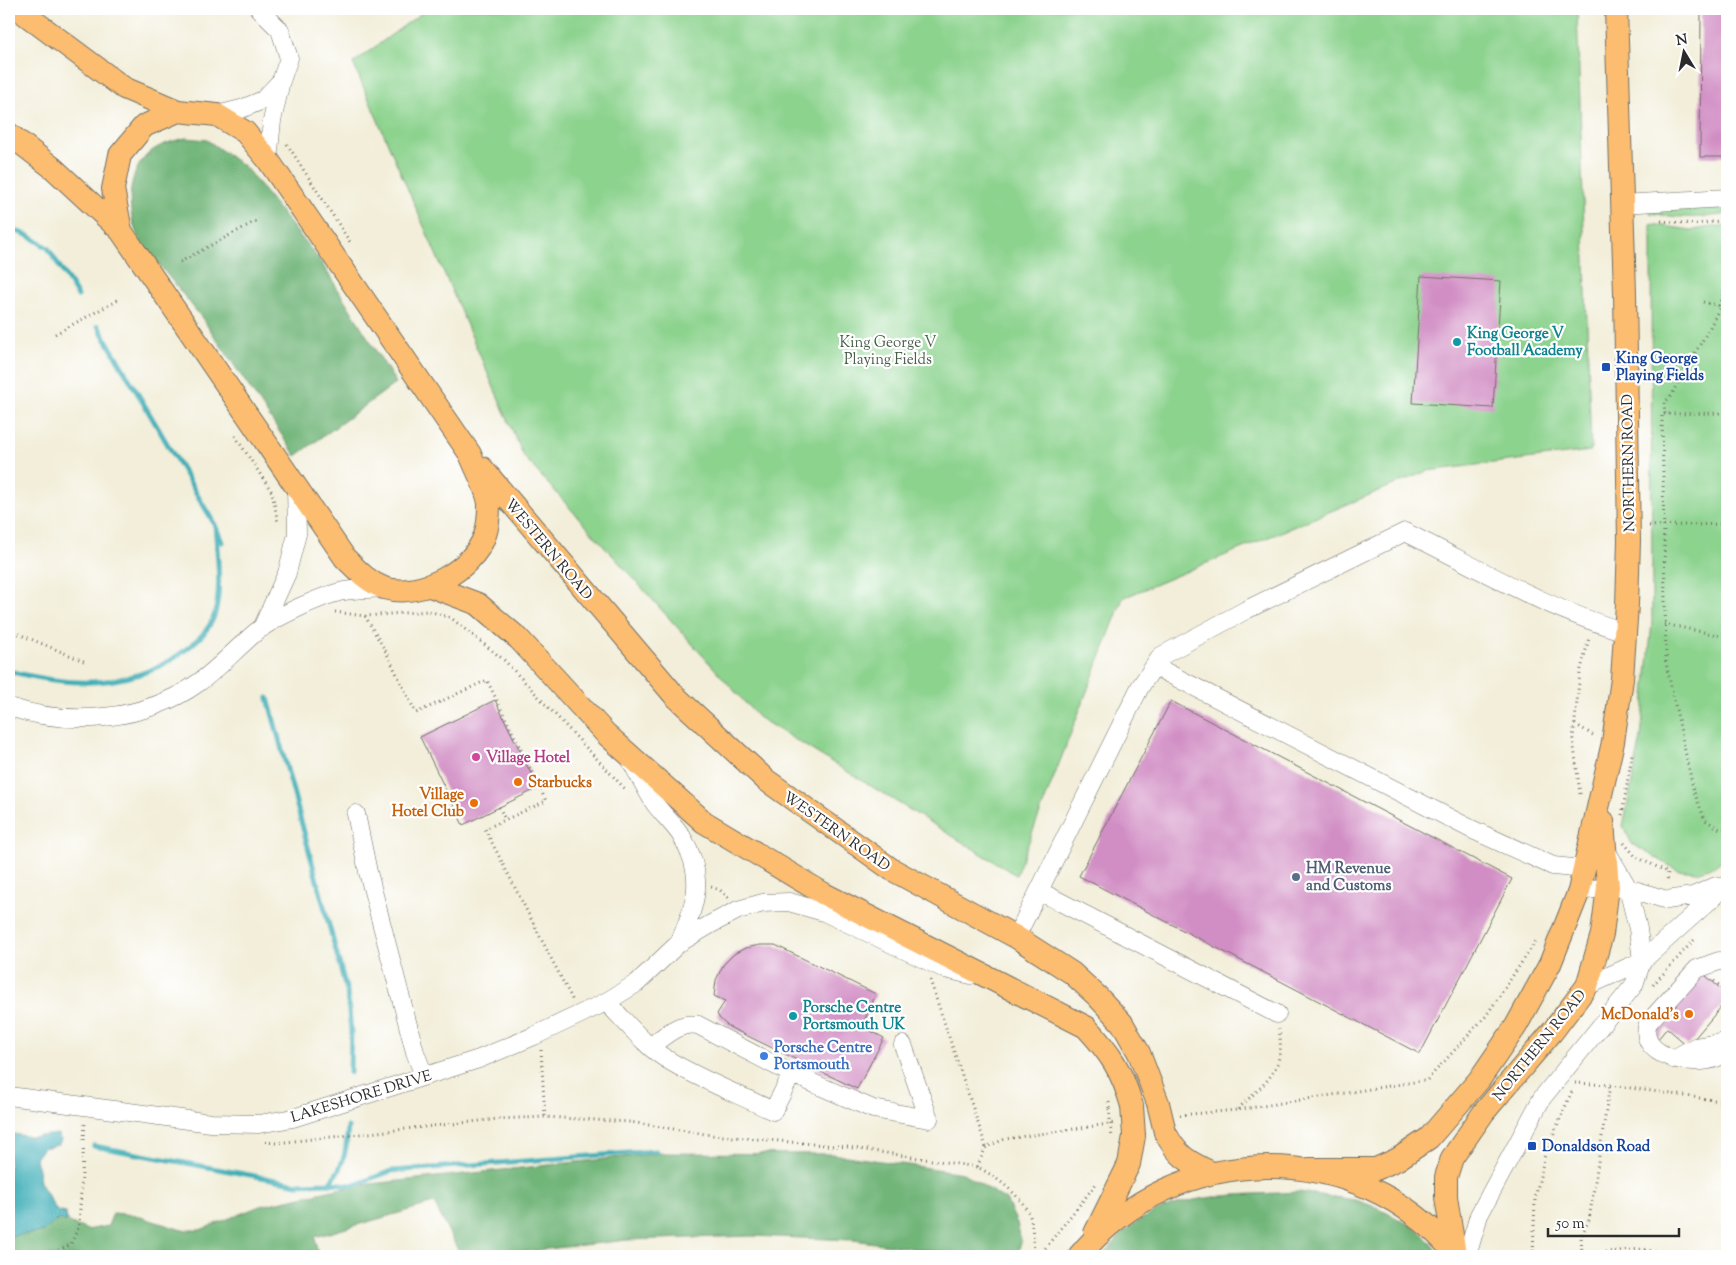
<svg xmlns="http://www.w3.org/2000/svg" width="1736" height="1265" font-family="'Sorts Mill Goudy',serif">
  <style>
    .green { fill: #8cd38e; stroke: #5c7f5c }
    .forest { fill: #71b579; stroke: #4e7052 }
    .water { fill: #3fafb8; stroke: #356d72 }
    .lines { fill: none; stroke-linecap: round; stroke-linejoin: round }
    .stream { stroke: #3fafb8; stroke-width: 5 }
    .building { fill: #d18ec4 }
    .minor-casing { stroke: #716f68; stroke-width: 19 }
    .major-casing { stroke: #716f68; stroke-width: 24 }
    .path { stroke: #716f68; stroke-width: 3; stroke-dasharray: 1 4; stroke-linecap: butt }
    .minor { stroke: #fff; stroke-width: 18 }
    .major { stroke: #fcbd6f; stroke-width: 22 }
    .major-bridge-casing { stroke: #716f68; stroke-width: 24; stroke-linecap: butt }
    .path-bridge { stroke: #716f68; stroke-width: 3; stroke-dasharray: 1 4; stroke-linecap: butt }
    .major-bridge { stroke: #fcbd6f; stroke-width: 22 }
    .culture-dot { fill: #0f9aa8; stroke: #fff; stroke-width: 2 }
    .transit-dot { fill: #1a4fb4; stroke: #fff; stroke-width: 2 }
    .hotel-dot { fill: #d1479c; stroke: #fff; stroke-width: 2 }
    .food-dot { fill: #e8710a; stroke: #fff; stroke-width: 2 }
    .service-dot { fill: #5c6f8a; stroke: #fff; stroke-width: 2 }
    .shop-dot { fill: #3f7fe0; stroke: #fff; stroke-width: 2 }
    .labels { text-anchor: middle; stroke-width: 4.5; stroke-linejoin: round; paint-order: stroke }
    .culture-label { font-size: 15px; font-weight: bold; fill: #0d838f; stroke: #fff; text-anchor: start }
    .park-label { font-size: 15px; fill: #485d49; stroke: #fff }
    .transit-label { font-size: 15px; font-weight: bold; fill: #164399; stroke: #fff; text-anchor: start }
    .street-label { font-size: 15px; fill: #2b2b2b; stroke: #fff }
    .hotel-label { font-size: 15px; font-weight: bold; fill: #b23c85; stroke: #fff; text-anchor: start }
    .food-label { font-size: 15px; font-weight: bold; fill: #c56008; stroke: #fff; text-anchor: end }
    .service-label { font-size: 15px; font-weight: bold; fill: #4e5e75; stroke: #fff; text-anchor: start }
    .shop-label { font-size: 15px; font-weight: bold; fill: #366cbe; stroke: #fff; text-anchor: start }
  </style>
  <rect width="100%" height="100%" fill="#fff"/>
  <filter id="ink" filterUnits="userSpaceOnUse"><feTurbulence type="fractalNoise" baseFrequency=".02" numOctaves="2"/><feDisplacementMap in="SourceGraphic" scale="10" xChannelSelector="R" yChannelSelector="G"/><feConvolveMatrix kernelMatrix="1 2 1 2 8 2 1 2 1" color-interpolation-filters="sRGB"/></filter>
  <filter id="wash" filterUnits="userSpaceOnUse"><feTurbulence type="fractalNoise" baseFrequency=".0096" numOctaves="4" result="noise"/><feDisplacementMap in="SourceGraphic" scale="20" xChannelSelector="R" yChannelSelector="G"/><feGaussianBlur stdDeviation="1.12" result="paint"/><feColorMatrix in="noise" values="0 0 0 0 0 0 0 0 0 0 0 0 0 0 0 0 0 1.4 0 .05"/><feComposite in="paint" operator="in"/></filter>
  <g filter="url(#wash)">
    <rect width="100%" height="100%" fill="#f2eed9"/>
    <!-- green -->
    <path class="green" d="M427,9H1577L1591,451L1427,471L1123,598L1016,875L758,717L524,457L353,63Z
      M1727,204V214C1700,219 1677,218 1650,213V209Z
      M1651,224L1691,230L1727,225V856L1715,866L1697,872L1677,870L1632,844L1623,826L1641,738L1652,622Z"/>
    <!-- forest -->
    <path class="forest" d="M186,138L207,140L245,167L321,262L396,383L296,456L202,318L140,241C127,216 125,176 147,155C157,145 172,141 186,138Z
      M661,1153L832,1154L963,1173L1006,1200L1017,1223L1021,1240L1018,1256H960L941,1252L853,1240L751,1236L628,1240L484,1256H461L434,1203L315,1237L318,1256H9V1236L42,1232L57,1220L67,1221L87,1230L108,1226L113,1213L134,1215L182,1230H200L260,1206L352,1186Z
      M1299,1192L1355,1200L1376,1207L1419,1230L1441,1256H1103C1109,1249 1116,1240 1123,1233C1170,1190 1240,1196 1299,1192Z"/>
    <!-- water -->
    <path class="water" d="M9,1133L31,1137L58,1134L61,1140L58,1145L43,1148L36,1157L40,1182L57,1211L66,1213L67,1221L57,1220L42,1232L9,1236Z"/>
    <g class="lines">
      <!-- stream -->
      <path class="stream" d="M9,228L29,236L48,248L78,296
        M98,326L215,525L222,542
        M9,671C68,687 133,690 184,651C198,640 210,630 215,613C222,589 217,550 215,525
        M268,698L347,992L351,1030L350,1073
        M94,1146L298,1184L329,1183C345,1166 346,1150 348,1127
        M329,1183L354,1185L391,1171L656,1151"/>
    </g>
    <g id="blocks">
      <!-- building -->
      <path class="building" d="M1701,10H1727V157H1700Z
        M1421,276L1501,281L1493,408L1413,403Z
        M495,700L538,788L463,825L420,737Z
        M1171,701L1512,879L1420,1054L1079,876Z
        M760,945H775L876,994L862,1026L884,1038L857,1089L729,1027L720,1019L717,1014L725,1001L714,996L716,980L723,965L734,954L745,948Z
        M1700,971L1727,994V1000L1688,1046L1667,1028L1658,1039L1648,1031Z"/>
    </g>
  </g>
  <g filter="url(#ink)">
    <use href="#blocks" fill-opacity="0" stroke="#716f68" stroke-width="1"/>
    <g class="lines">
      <defs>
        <path id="minor" d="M259,9L280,30L289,58L281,81L272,121L268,160
          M217,115L241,109L263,100L280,82
          M1621,204L1727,198
          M262,628L287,573L297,534L296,485
          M1154,666L1471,829L1553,866L1584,869
          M9,707C70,727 145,721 198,683C221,667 239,645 261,628C278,616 323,595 344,591C357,589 372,589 386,588
          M632,763C640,777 647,791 655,804C663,815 675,825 682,837C706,876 696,904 679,943
          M356,814L368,872L415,1052L424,1076
          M1039,891L1277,1014
          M1579,891L1608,887L1628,888L1667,900L1693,896L1716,886
          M1016,937L1140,687L1161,656L1246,610L1405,532C1477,567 1548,610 1626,632
          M1719,961L1697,969L1648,1023C1636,1057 1692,1067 1716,1058C1720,1056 1724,1051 1727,1047
          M1587,986L1642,961L1727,885
          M606,1002C626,1021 644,1046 668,1060C701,1080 738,1094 773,1111L792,1074L698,1025C678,1022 666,1035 651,1046
          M1673,1059L1695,1047L1727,1042
          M792,1074L873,1109L929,1119L903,1045
          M9,1096L211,1123L259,1124L293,1118L479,1059L534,1036L606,1002L637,983L679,943L711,924L738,910L763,903L789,902L824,912L945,969L971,975
          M1467,1256L1479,1215L1542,1098L1634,985L1642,961L1638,929L1628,888L1606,850"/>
        <path id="major" d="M18,9L124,88L178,111
          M9,134L53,168L121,231L345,558C357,570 368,582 384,588C421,599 473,570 485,535C488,527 489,513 489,504C488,491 475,467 470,454L268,160L245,132L217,115L178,111L144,126L120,155L113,189L121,231
          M482,468L675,696L766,780L891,869L1016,937L1072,973L1097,996L1122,1023L1139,1053L1158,1103
          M430,586L478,604L519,639L606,734L704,822L824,894L1086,1027C1111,1054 1122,1071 1132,1106
          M1165,1132C1177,1156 1188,1162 1212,1173
          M1309,1169H1376L1398,1159L1429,1138L1479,1080L1516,1026L1550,964L1579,891L1613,742L1622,679L1627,604L1629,541L1625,293L1616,9
          M1095,1233L1129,1164L1134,1136
          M1455,1254L1446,1197V1177L1452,1158L1484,1112L1552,1032L1587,986L1602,934L1608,887L1603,821
          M1079,1256C1176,1139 1359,1136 1456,1255"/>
      </defs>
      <!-- minor casing -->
      <use href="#minor" class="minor-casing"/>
      <!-- major casing -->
      <use href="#major" class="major-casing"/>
      <!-- path -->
      <path class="path" d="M287,144L350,242
        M1661,221L1696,224L1727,220
        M180,262L256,221
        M1703,302L1720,306C1708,335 1693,354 1679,380C1674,389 1673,397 1664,402L1665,414L1727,413
        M1720,306L1727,280
        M55,334L120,299
        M1665,414H1662L1666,663L1694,792L1705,820L1720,829L1727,828
        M235,436L272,492L278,523
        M1649,526L1727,524
        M335,612L365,616L429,611L451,618L504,660L626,790
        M365,616L386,652L416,713L487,680L546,801L485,829L573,1001
        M1664,624L1727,637
        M9,630L86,662
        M1575,724L1596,737
        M1580,794L1573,739L1580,673L1589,638
        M499,807L505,819
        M1622,815L1632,754
        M1624,843L1636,857L1668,872L1667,883
        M711,887L720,890L729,898
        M930,980L986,1147
        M1714,981L1727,992
        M1653,985L1694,940
        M541,1050L545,1117
        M1575,1083L1610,1085L1727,1102
        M1109,1102V1109
        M1238,1109C1265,1082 1286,1072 1279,1029
        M1180,1115L1237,1110L1427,1080L1486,1016L1536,941
        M265,1142L276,1143L498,1119L545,1117L630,1122L711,1135L847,1147L977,1167
        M1582,1254L1581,1236L1589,1220L1610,1085
        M50,1256L71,1244L79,1226L85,1122
        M1031,1256L1034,1251C1033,1241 1033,1230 1031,1220C1027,1200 995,1175 977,1167L986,1147L1005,1139L1115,1123
        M1039,1256L1096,1184
        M1533,1256L1535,1199L1545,1154L1572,1091
        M1582,1256V1254L1643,1249L1674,1256"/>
      <!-- minor -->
      <use href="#minor" class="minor"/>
      <!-- major -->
      <use href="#major" class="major"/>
      <defs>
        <path id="major-bridge" d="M1158,1103L1165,1132
          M1132,1106L1134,1136"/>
      </defs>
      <!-- major-bridge casing -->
      <use href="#major-bridge" class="major-bridge-casing"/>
      <!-- path-bridge -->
      <path class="path-bridge" d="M1109,1109L1112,1138"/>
      <!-- major-bridge -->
      <use href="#major-bridge" class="major-bridge"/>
    </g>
  </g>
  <!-- markers -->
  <g class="culture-dot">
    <circle cx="1457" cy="342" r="5"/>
    <circle cx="793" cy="1016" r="5"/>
  </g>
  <g class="transit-dot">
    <rect x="1601" y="362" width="10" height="10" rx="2.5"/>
    <rect x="1527" y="1141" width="10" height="10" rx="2.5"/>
  </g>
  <circle class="hotel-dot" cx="476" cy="757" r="5"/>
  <g class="food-dot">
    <circle cx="518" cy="782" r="5"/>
    <circle cx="474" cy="803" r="5"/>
    <circle cx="1689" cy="1014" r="5"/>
  </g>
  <circle class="service-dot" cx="1296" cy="877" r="5"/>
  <circle class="shop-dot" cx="764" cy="1056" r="5"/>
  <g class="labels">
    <!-- culture labels -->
    <g class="culture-label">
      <text x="1467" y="338">King George V<tspan x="1467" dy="17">Football Academy</tspan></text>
      <text x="803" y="1012">Porsche Centre<tspan x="803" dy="17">Portsmouth UK</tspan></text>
    </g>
    <!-- park labels -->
    <g class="park-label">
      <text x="888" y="347">King George V<tspan x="888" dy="17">Playing Fields</tspan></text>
    </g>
    <!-- transit labels -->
    <g class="transit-label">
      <text x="1616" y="363">King George<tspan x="1616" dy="17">Playing Fields</tspan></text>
      <text x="1542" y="1151">Donaldson Road</text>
    </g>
    <!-- street labels -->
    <g class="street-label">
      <text transform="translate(1628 463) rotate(-91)" y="5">NORTHERN ROAD</text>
      <text transform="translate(549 549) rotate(50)" y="5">WESTERN ROAD</text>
      <text transform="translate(837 831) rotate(35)" y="5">WESTERN ROAD</text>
      <text transform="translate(1539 1045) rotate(-51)" y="5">NORTHERN ROAD</text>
      <text transform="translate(361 1096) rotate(-17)" y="5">LAKESHORE DRIVE</text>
    </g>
    <!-- hotel labels -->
    <g class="hotel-label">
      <text x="486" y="762">Village Hotel</text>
    </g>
    <!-- food labels -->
    <g class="food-label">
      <text x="528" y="787" text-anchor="start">Starbucks</text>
      <text x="464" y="799">Village<tspan x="464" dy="17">Hotel Club</tspan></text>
      <text x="1679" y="1019">McDonald's</text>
    </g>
    <!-- service labels -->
    <g class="service-label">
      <text x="1306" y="873">HM Revenue<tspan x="1306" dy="17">and Customs</tspan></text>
    </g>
    <!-- shop labels -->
    <g class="shop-label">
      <text x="774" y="1052">Porsche Centre<tspan x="774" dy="17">Portsmouth</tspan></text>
    </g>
  </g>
  <!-- margin -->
  <rect width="1736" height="1265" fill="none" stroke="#fff" stroke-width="30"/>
  <!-- north arrow -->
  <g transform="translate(1684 52) rotate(350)" stroke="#ffffff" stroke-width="4" paint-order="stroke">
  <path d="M0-4L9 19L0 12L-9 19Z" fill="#2b2b2b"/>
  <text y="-8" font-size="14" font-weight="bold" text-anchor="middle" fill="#2b2b2b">N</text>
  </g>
  <!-- scale -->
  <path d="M1548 1228v8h131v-8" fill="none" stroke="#2b2b2b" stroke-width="2.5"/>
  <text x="1556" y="1228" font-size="15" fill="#2b2b2b" stroke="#ffffff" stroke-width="4" paint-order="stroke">50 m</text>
</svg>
